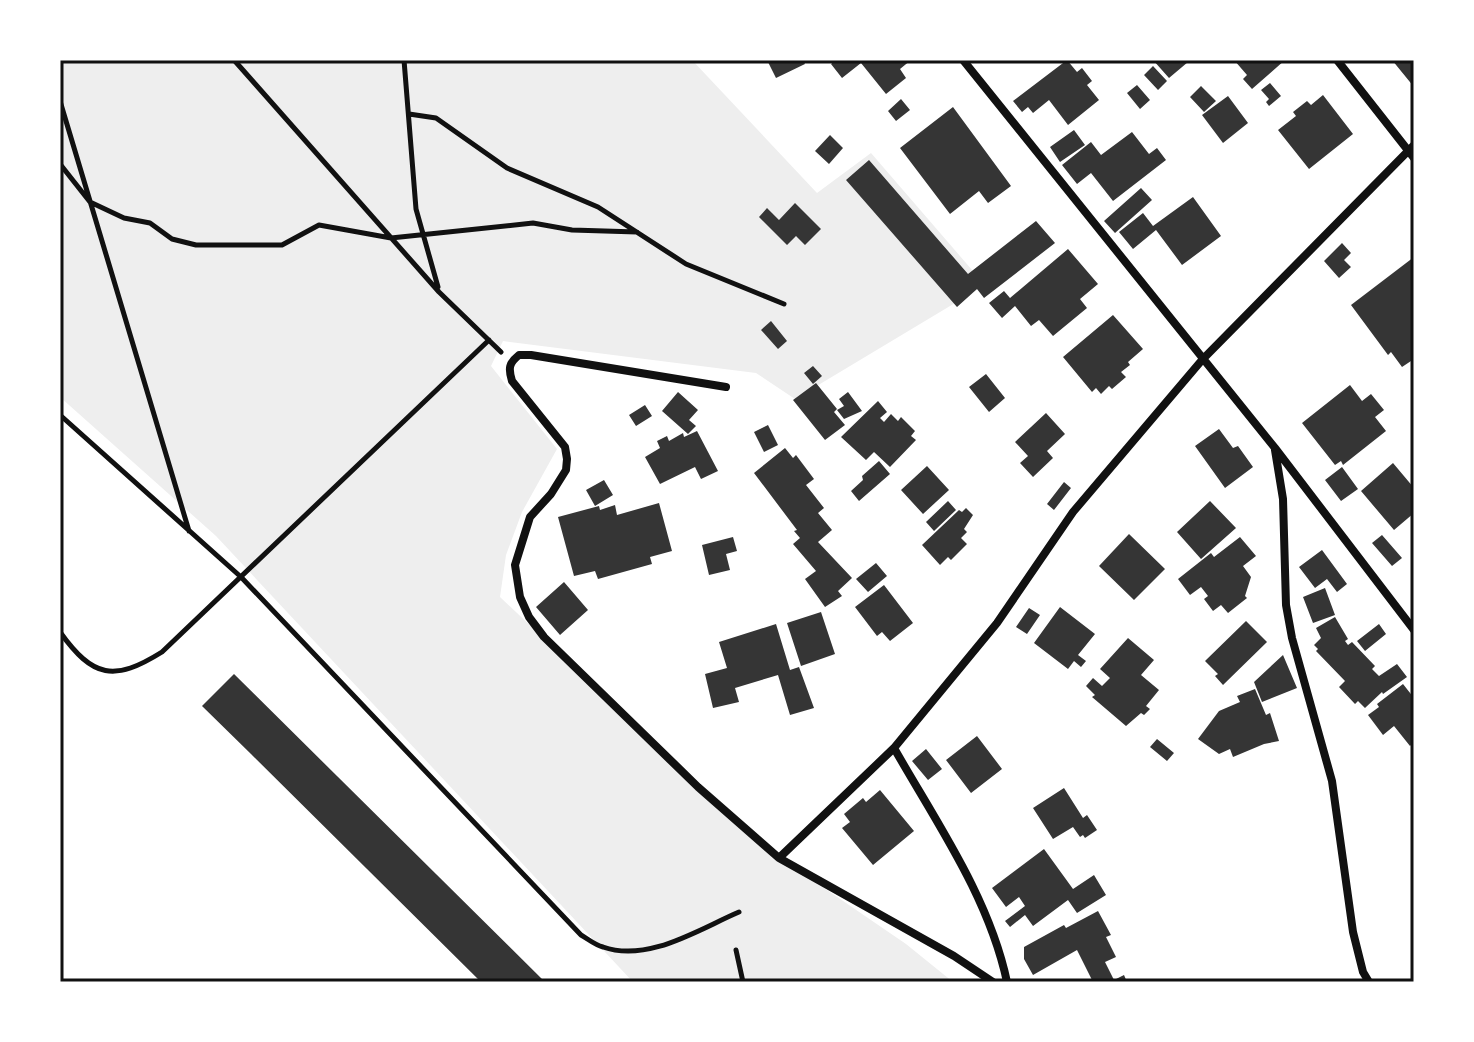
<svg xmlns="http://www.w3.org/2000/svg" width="1474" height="1042" font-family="'Open Sans',sans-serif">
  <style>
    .green { fill: #eee }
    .building { fill: #353535 }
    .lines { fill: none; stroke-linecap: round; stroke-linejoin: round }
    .path { stroke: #111; stroke-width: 5 }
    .minor { stroke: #111; stroke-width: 8 }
    .neatline { fill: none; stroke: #111; stroke-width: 3 }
  </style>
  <rect width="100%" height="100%" fill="#fff"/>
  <!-- green -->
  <path class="green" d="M60,60H692L817,193L871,153L985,285L795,399L756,373L503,341L491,366L557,449L522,512L506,555L500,597L767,849L906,944L953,982H633L216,536L60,397Z"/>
  <!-- building -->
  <path class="building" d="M767,60H803L805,64L776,78Z
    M836,60H911L900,69L906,78L886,94L861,63L842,78L831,64Z
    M1067,60L1077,72L1082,68L1092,81L1087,85L1099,100L1068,125L1049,100L1033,113L1028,107L1022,112L1013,101Z
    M1153,60H1187L1188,62L1169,78Z
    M1234,60H1285L1252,89L1243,79L1247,75Z
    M1392,60H1414V87Z
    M1153,66L1167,81L1158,90L1144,75Z
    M1270,83L1281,96L1269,106L1266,102L1269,99L1261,90Z
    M1137,85L1150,100L1140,109L1127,93Z
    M1201,86L1216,101L1204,112L1190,97Z
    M1323,95L1353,134L1309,169L1278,130L1296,116L1293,112L1307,101L1311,105Z
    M1228,96L1248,123L1223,143L1202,115Z
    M901,99L910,110L896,121L888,111Z
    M953,107L1011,186L988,203L979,191L950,214L900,148Z
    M1074,130L1085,145L1060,162L1050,147Z
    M1132,132L1149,154L1157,148L1166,160L1113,201L1091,173L1077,184L1062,165L1091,142L1101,155Z
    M830,135L843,148L829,164L815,151Z
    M869,160L968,274L1036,221L1055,243L984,298L977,289L957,307L846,180Z
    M1141,188L1152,200L1115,233L1104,221Z
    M1193,197L1221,236L1182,265L1156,230L1133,249L1119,232L1143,213L1153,226Z
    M795,203L821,229L805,245L796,236L787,245L759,217L767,208L779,220Z
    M1342,243L1351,253L1344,260L1351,267L1339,278L1324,261Z
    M1068,249L1098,284L1080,299L1087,308L1053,336L1039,320L1031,326L1015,306L1002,318L989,303L1004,291L1010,298Z
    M1414,257V359L1402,367L1391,352L1388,355L1351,305Z
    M1113,315L1143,349L1128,362L1130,365L1121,372L1126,377L1112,389L1109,386L1101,394L1096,388L1092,392L1063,357Z
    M771,321L787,341L778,349L761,330Z
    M813,366L822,376L813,384L804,373Z
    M986,374L1005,398L989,412L969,387Z
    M816,383L837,409L834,412L845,425L825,440L793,400Z
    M1350,385L1362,401L1371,394L1384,410L1375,417L1386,431L1343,465L1341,461L1335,465L1302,423Z
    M678,392L698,410L689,420L696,426L688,434L662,411Z
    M848,392L862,411L844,419L837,410L844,406L839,399Z
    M878,401L887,412L880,418L884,422L891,414L898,421L901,417L915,431L911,436L916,440L890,467L874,452L866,460L841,437Z
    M645,405L652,416L636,426L629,415Z
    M1046,413L1065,434L1047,451L1053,458L1033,477L1020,463L1028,456L1015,442Z
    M768,425L778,445L764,452L754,432Z
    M1219,429L1233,448L1238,446L1253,467L1225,488L1195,446Z
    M697,431L718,471L701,479L695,467L660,484L645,457L660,448L657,441L667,436L669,441L683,433L684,437Z
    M785,448L793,458L796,455L814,479L806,485L824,508L818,513L832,530L818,542L852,578L838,591L842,596L825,607L805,579L816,571L793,544L800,538L794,531L797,530L754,473Z
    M879,461L890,474L859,501L851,491L863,480L862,476Z
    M1393,463L1414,488V513L1394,530L1361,491Z
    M927,466L949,490L923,514L901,490Z
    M1342,467L1358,489L1341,501L1325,480Z
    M604,480L613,495L595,506L586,490Z
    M1064,482L1071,488L1054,510L1047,504Z
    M948,501L956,510L934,531L926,522Z
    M1210,501L1236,528L1201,559L1177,532Z
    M659,503L672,551L650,557L652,564L598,579L595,571L574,576L558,517L599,506L600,510L615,505L617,515Z
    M966,508L973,515L964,529L967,532L961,538L967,544L951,560L948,557L940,565L922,545L959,510L962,512Z
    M1129,534L1165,569L1134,600L1099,566Z
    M1382,535L1402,558L1392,566L1372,543Z
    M733,537L737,551L726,554L730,570L709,575L702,545Z
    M1240,537L1256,556L1243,566L1251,577L1245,596L1247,598L1228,613L1221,605L1213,611L1204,599L1208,596L1201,587L1190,595L1178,579L1211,553L1214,557Z
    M1322,550L1347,584L1337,592L1327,579L1315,588L1299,567Z
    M876,563L887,576L868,592L856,579Z
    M564,582L588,610L560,635L536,607Z
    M884,585L913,623L890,641L882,632L877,636L855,607Z
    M1325,588L1335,615L1313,623L1303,597Z
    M1060,607L1095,634L1078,655L1086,661L1081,667L1074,661L1068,669L1034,643Z
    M1029,608L1040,615L1027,634L1016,627Z
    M821,612L835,654L801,666L787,623Z
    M1335,617L1348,639L1345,641L1348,645L1352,642L1375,666L1372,669L1379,676L1397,664L1407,677L1383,694L1382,692L1365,708L1358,701L1355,704L1339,687L1345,681L1316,651L1318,649L1314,645L1321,638L1316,628Z
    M1246,621L1267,642L1223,685L1215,676L1218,674L1205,661Z
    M776,624L790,670L799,667L814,708L790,715L778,675L735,688L739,702L713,708L705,674L727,668L719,642Z
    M1379,624L1386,634L1365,651L1357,641Z
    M1128,638L1154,660L1141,675L1159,690L1146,706L1150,709L1144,715L1141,713L1126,726L1092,697L1095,695L1086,686L1093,678L1102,686L1110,678L1100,669Z
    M1283,655L1297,688L1262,702L1254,682Z
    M234,674L545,982H481L251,754L202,706Z
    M1403,684L1414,698V742L1410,746L1394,726L1383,735L1368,715L1379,707L1377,704Z
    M1255,689L1266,715L1270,713L1279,741L1264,744L1233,757L1230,749L1219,754L1198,739L1219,711L1240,702L1237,696Z
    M977,736L1002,769L971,793L946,760Z
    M1157,739L1174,753L1167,761L1150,747Z
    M926,749L942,769L928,780L912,761Z
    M1064,788L1083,818L1087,815L1097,830L1085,838L1083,835L1080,837L1073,827L1053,839L1033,808Z
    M880,790L914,831L873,865L842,828L850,822L844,814L863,798L866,802Z
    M1044,849L1073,889L1094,875L1106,895L1077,913L1068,900L1033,926L1025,915L1010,927L1005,921L1025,906L1019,897L1006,907L992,888Z
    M1098,911L1111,935L1106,937L1116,957L1105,962L1114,980L1124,975L1127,982H1093L1077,950L1033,975L1024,959V947L1064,925L1066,928Z"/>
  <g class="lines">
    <!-- path -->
    <path class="path" d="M234,60L439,292L501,352
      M404,60L416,209L438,287
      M60,101L189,531
      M409,114L436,118L507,168L598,207L686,264L784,304
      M60,164L90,202L124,218L150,223L172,239L196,245H282L319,225L391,238L533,223L572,230L637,232
      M60,415L241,577L581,935C588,939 595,945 603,947C648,963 699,929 739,912
      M60,632C93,678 114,682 162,652L489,340
      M736,950L743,982"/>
    <!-- minor -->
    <path class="minor" d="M963,60L1275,448L1414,630
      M1337,60L1414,158
      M726,387L531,355H519C509,363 508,368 512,381L565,447L567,459L566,470L551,494L530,517L515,565L520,597L529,617L544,637L698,787L779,858L954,956L993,982
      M1275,450L1283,499L1286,605L1292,638L1332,781L1353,932L1363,972L1369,982
      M894,748C936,822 989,897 1007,982
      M779,858L894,748L997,623L1073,512L1202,360L1414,145"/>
  </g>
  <!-- border -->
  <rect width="1474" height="1042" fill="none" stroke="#ffffff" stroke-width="124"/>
  <rect x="62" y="62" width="1350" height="918" class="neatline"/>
</svg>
